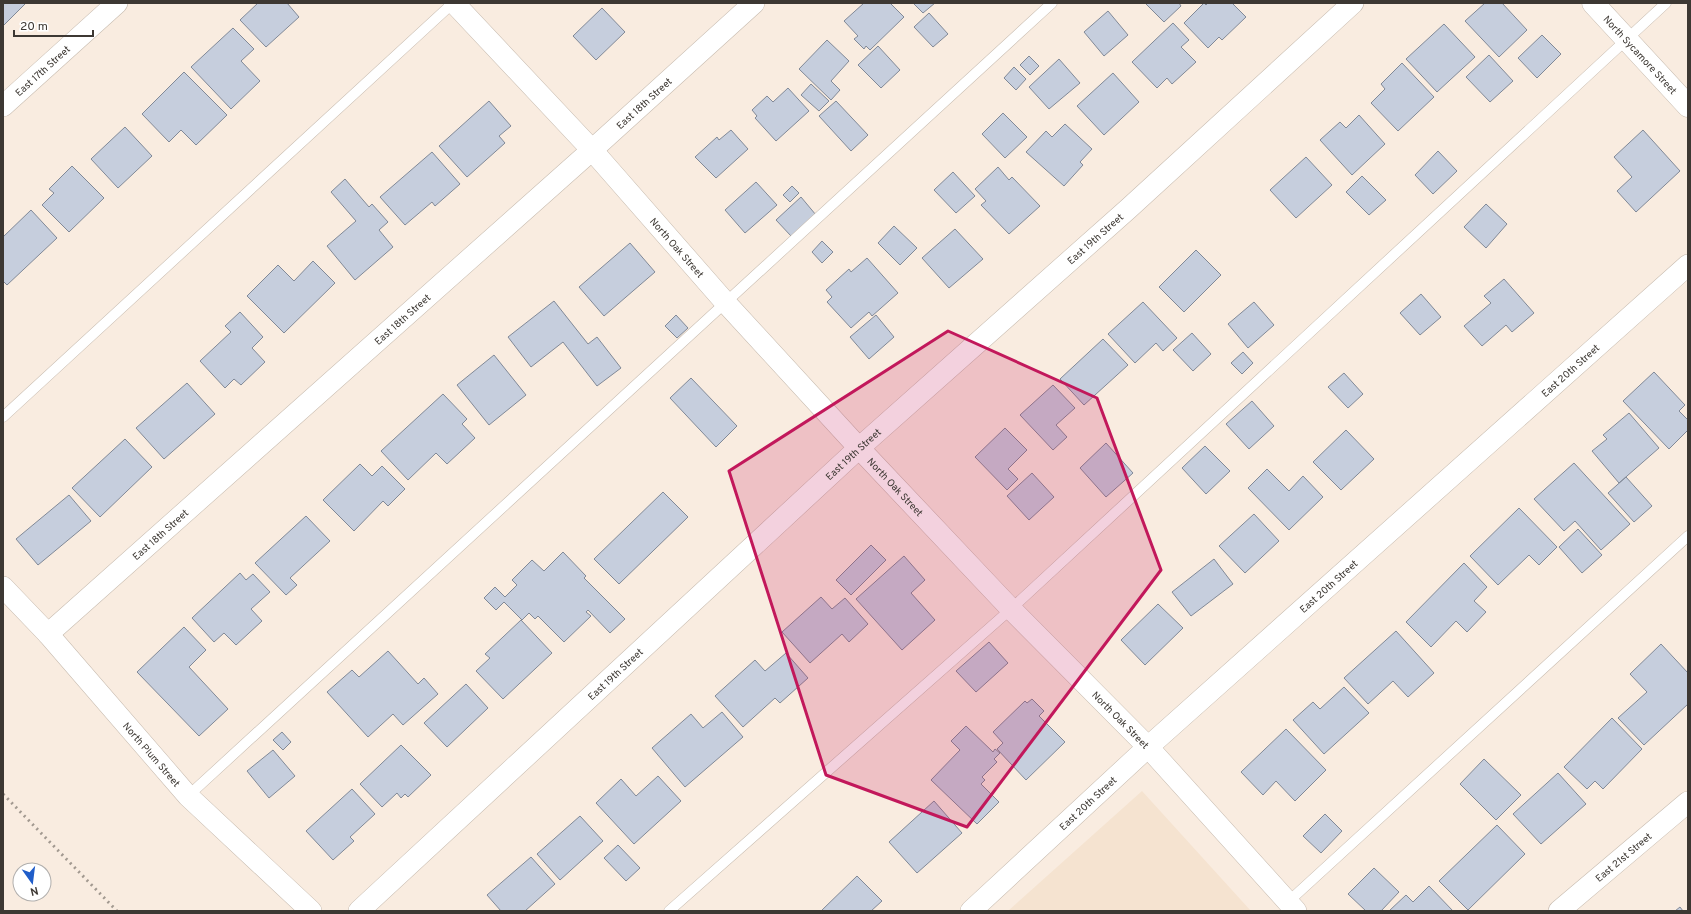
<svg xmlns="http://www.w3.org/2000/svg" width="1691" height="914" font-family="Overpass,sans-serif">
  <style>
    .built { fill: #f5e3d0 }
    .building { fill: #c6cedd; stroke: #818997 }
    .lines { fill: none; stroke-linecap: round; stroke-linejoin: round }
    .lane-casing { stroke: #c7bbaf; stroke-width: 11 }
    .street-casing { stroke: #c7bbaf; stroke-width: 22 }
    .secondary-casing { stroke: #c7bbaf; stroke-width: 23 }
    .lane { stroke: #fff; stroke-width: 10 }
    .street { stroke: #fff; stroke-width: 21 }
    .secondary { stroke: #fff; stroke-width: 22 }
    .rail { stroke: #a29990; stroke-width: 3; stroke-dasharray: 2 4; stroke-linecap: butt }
    .marked { fill: #c2185b; fill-opacity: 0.2; stroke: #c2185b; stroke-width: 3; stroke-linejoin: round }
    .labels { text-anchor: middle; stroke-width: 4; stroke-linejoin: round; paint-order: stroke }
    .street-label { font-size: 10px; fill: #3d3833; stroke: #fff }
  </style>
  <rect width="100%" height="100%" fill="#f9ece0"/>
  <!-- built -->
  <path class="built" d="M1142,791L1251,911H1008Z"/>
  <!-- building -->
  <path class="building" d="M3,3H26L3,26Z
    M258,3H287L299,17L266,47L240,20Z
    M864,3H890L904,17L870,50L866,46L864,49L854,39L858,36L844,21Z
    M913,3H935L923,13Z
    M1145,3H1179L1181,6L1164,22Z
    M1204,3L1206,5L1208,3H1232L1246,17L1222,40L1219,37L1208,48L1184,23Z
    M1485,3H1502L1527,30L1499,57L1465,21Z
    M602,8L625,32L596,60L573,36Z
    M1108,11L1128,35L1104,56L1084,32Z
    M929,13L948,34L933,47L914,27Z
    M1173,23L1189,40L1181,47L1196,62L1172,84L1167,78L1157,88L1132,62Z
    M1444,24L1475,57L1437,92L1406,59Z
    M233,28L254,49L241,61L260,81L231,109L191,67Z
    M1542,35L1561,54L1537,78L1518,58Z
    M827,40L849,61L831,81L840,90L831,100L799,69Z
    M878,46L900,70L881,88L858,65Z
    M1489,55L1513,81L1490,102L1466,77Z
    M1029,56L1039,66L1030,75L1020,65Z
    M1059,59L1080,83L1049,109L1029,87Z
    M1402,63L1434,97L1398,131L1371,103L1385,89L1381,84Z
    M1014,67L1026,79L1016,90L1004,78Z
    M184,72L227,115L196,145L181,130L169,142L142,114Z
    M1113,73L1139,102L1104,135L1077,106Z
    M811,84L829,101L819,111L801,95Z
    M788,88L809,111L776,141L755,118L757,116L752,110L767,96L773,102Z
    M489,101L511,126L499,136L505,143L467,177L439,146Z
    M836,101L868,135L851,151L819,116Z
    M1003,113L1027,137L1005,158L982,134Z
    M1359,115L1385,144L1352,175L1320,140L1340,122L1346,128Z
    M1065,124L1092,149L1080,162L1083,165L1064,186L1026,152L1046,131L1052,137Z
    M125,127L152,156L118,188L91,159Z
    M731,130L748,149L716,178L695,157L717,137L719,140Z
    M1643,130L1680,171L1636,212L1617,191L1632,177L1614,157Z
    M1438,151L1457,171L1433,194L1415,175Z
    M432,152L460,184L435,206L432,202L405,225L380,197Z
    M1306,157L1332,185L1296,218L1270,190Z
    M72,166L104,198L69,232L42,205L54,193L49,189Z
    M998,167L1009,180L1012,177L1040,206L1009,234L981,205L986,201L975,189Z
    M953,172L975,196L956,213L934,190Z
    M1362,176L1386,200L1369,215L1346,192Z
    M345,179L369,207L372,204L388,222L379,230L393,247L355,280L327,246L356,221L331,192Z
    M756,182L777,205L745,233L725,210Z
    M792,186L799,193L790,202L783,195Z
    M801,197L816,215L791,236L776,220Z
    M1486,204L1507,224L1486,248L1464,227Z
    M31,210L57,238L7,285L3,281V237Z
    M894,226L917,248L900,265L878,243Z
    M955,229L983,259L949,288L922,258Z
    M822,241L833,252L822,263L812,252Z
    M630,243L655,272L604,316L579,287Z
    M1196,250L1221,275L1184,312L1159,287Z
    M867,258L898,293L872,316L869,312L851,328L827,302L832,297L826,290L849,269L851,272Z
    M313,261L335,283L284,333L247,296L278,265L294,281Z
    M1504,279L1534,313L1512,332L1506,325L1482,346L1464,326L1491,303L1484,296Z
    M1421,294L1441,317L1420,335L1400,313Z
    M554,301L588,344L597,337L621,368L597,386L563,342L531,367L508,337Z
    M1143,302L1177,338L1163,351L1156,343L1135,363L1108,334Z
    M1254,302L1274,325L1248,348L1228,324Z
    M240,312L263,337L252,348L265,362L241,385L234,379L225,388L200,361L231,332L225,326Z
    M676,315L688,328L677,338L665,326Z
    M876,315L894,337L869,359L850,337Z
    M1192,333L1211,354L1193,371L1173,350Z
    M1103,339L1128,365L1084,405L1060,379Z
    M1243,352L1253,363L1242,374L1231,363Z
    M494,355L526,395L489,425L457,385Z
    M1654,372L1685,405L1679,411L1688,420V430L1669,449L1623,401Z
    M1344,373L1363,394L1348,408L1328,387Z
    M691,378L737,426L716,447L670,398Z
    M187,383L215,414L164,459L136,428Z
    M1053,385L1075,408L1056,425L1067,437L1053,450L1020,415Z
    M443,394L467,419L462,424L475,438L447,464L436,453L408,480L381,451Z
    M1252,401L1274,426L1249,449L1226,424Z
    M1629,413L1659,448L1619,483L1592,451L1607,439L1603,435Z
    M1005,428L1027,450L1008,469L1018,479L1007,490L975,457Z
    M1346,430L1374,459L1341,490L1313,462Z
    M125,439L152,467L100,517L72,488Z
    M1106,443L1133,473L1106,497L1080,468Z
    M1205,446L1230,471L1206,494L1182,468Z
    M1574,463L1630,524L1601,550L1575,521L1564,531L1534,499Z
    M360,464L372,476L382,466L405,489L388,506L383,501L354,531L323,500Z
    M1267,469L1289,491L1303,476L1323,497L1289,530L1248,488Z
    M1032,473L1054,497L1029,520L1007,496Z
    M1626,477L1652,506L1634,522L1608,493Z
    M663,492L688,517L619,584L594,559Z
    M69,495L91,521L38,565L16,539Z
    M1519,508L1557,547L1539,565L1529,555L1498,585L1470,556Z
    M1254,514L1279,541L1245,573L1219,546Z
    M306,516L330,541L290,578L297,585L286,595L255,563Z
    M1578,529L1602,555L1582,573L1559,547Z
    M871,545L886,560L851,595L836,580Z
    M563,552L586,576L584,578L625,619L610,633L588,610L586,612L591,616L564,642L538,616L535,619L529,613L522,620L504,602L496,610L484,598L495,587L505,597L517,585L512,580L532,560L544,571Z
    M904,556L925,580L911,593L935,620L902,650L856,599Z
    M1214,559L1233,584L1191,616L1172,592Z
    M1464,563L1487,587L1474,601L1486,612L1467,632L1456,621L1431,647L1406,622Z
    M240,573L246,580L253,574L270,592L251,609L262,621L236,645L224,633L214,642L192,618Z
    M821,597L832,609L845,598L868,624L849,642L842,634L810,663L782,632Z
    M1158,604L1183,628L1145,665L1121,640Z
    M521,620L552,653L503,699L476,671L490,658L485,654Z
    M184,627L206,650L189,667L228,709L199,736L137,672Z
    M1396,631L1434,673L1408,697L1393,681L1368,704L1344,678Z
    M989,642L1008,663L976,692L956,671Z
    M1661,644L1688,673V704L1644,745L1618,718L1647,692L1630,674Z
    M388,651L418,684L424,678L438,694L403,725L393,714L368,737L327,692L352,670L359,677Z
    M786,653L808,678L780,703L775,698L743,727L715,696L755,660L765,671Z
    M466,684L488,708L447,747L424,723Z
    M1344,687L1369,713L1324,754L1293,720L1313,702L1320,709Z
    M1032,699L1044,711L1039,716L1065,742L1026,780L997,749L1003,743L993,732L1025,701L1027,703Z
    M722,712L743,737L685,787L652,748L691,714L703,728Z
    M1612,718L1642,749L1603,789L1595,781L1587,789L1564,767Z
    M966,726L993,752L995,749L1000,753L994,759L997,762L982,777L985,780L981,784L999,802L977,824L931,780L960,750L951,741Z
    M1286,729L1326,770L1295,801L1276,781L1263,795L1241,772Z
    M282,732L291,742L283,750L273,740Z
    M401,745L431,775L408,797L405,794L401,798L397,793L382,807L360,784Z
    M273,750L295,776L269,798L247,771Z
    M1484,759L1521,795L1496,820L1460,784Z
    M1558,773L1586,804L1541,844L1513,814Z
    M658,776L681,801L634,844L596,803L621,779L636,796Z
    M352,789L375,814L350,837L354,841L333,860L306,831Z
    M934,801L962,833L917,873L889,842Z
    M1325,814L1342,831L1321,853L1303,836Z
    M580,816L603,841L560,880L537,854Z
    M1497,825L1525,854L1468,910L1439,881Z
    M618,845L640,868L626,881L604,858Z
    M531,857L555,884L525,911H501L487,895Z
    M1374,868L1399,892L1381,911H1366L1348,894Z
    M857,876L882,901L871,911H821Z
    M1429,886L1453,911H1389L1406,895L1413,902Z
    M1680,907L1683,911H1675Z"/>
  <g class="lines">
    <defs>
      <path id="lane" d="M3,417L453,3
        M188,796L1052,3
        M1288,902L1688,536
        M669,911L1011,609L1666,3"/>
      <g id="street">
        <path id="s1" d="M454,3L592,150L725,302L859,448L1011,609L1148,747L1296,911"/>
        <path id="s2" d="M3,106L117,3"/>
        <path id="s3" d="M3,587L48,634L188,796L311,911"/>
        <path id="s4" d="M48,634L592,150L754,3"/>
        <path id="s5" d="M359,911L859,448L1128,209L1353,3"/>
        <path id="s6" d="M971,911L1148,747L1688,265"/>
        <path id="s7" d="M1559,911L1688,802"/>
      </g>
      <g id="secondary">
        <path id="s8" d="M1593,3L1688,106"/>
      </g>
    </defs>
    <!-- lane casing -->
    <use href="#lane" class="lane-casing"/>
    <!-- street casing -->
    <use href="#street" class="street-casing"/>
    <!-- secondary casing -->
    <use href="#secondary" class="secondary-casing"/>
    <!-- lane -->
    <use href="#lane" class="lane"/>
    <!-- street -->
    <use href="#street" class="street"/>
    <!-- secondary -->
    <use href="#secondary" class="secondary"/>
    <!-- rail -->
    <path class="rail" d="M3,794L117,911"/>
  </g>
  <!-- marked area -->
  <path class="marked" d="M948,331L1097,398L1161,570L967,827L826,775L729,471Z"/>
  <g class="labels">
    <!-- street labels -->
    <g class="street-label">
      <text dy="4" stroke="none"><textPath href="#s8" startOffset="70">North Sycamore Street</textPath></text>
      <text dy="4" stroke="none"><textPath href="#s2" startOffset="53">East 17th Street</textPath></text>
      <text dy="4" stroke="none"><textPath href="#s4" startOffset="798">East 18th Street</textPath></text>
      <text dy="4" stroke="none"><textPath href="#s5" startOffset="997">East 19th Street</textPath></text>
      <text dy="4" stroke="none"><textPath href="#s1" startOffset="331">North Oak Street</textPath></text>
      <text dy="4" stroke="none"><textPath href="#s4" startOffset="474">East 18th Street</textPath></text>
      <text dy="4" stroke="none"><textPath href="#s6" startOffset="807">East 20th Street</textPath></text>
      <text dy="4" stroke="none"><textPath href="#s5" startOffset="673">East 19th Street</textPath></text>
      <text dy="4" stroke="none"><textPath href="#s1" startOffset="655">North Oak Street</textPath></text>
      <text dy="4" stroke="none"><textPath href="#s4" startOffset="150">East 18th Street</textPath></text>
      <text dy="4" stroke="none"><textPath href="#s6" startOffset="483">East 20th Street</textPath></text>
      <text dy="4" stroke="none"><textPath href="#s5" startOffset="349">East 19th Street</textPath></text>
      <text dy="4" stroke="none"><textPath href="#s1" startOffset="979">North Oak Street</textPath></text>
      <text dy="4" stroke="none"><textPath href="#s3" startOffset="224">North Plum Street</textPath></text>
      <text dy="4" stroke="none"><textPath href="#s6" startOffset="159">East 20th Street</textPath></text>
      <text dy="4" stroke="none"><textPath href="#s7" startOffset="84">East 21st Street</textPath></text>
    </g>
  </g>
  <!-- border -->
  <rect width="1691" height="914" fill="none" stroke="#3d3833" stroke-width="8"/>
  <!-- north arrow -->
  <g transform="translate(32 882) rotate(166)"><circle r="19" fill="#ffffff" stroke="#b1afad"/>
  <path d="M0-3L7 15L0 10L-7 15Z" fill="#205dc9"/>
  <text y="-6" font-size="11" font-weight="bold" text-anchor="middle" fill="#3d3833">N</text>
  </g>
  <!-- scale -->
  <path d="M14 30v6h79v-6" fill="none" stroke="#3d3833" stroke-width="2"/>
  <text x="20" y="30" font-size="12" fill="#3d3833" stroke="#ffffff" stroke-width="3" paint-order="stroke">20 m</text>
</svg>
